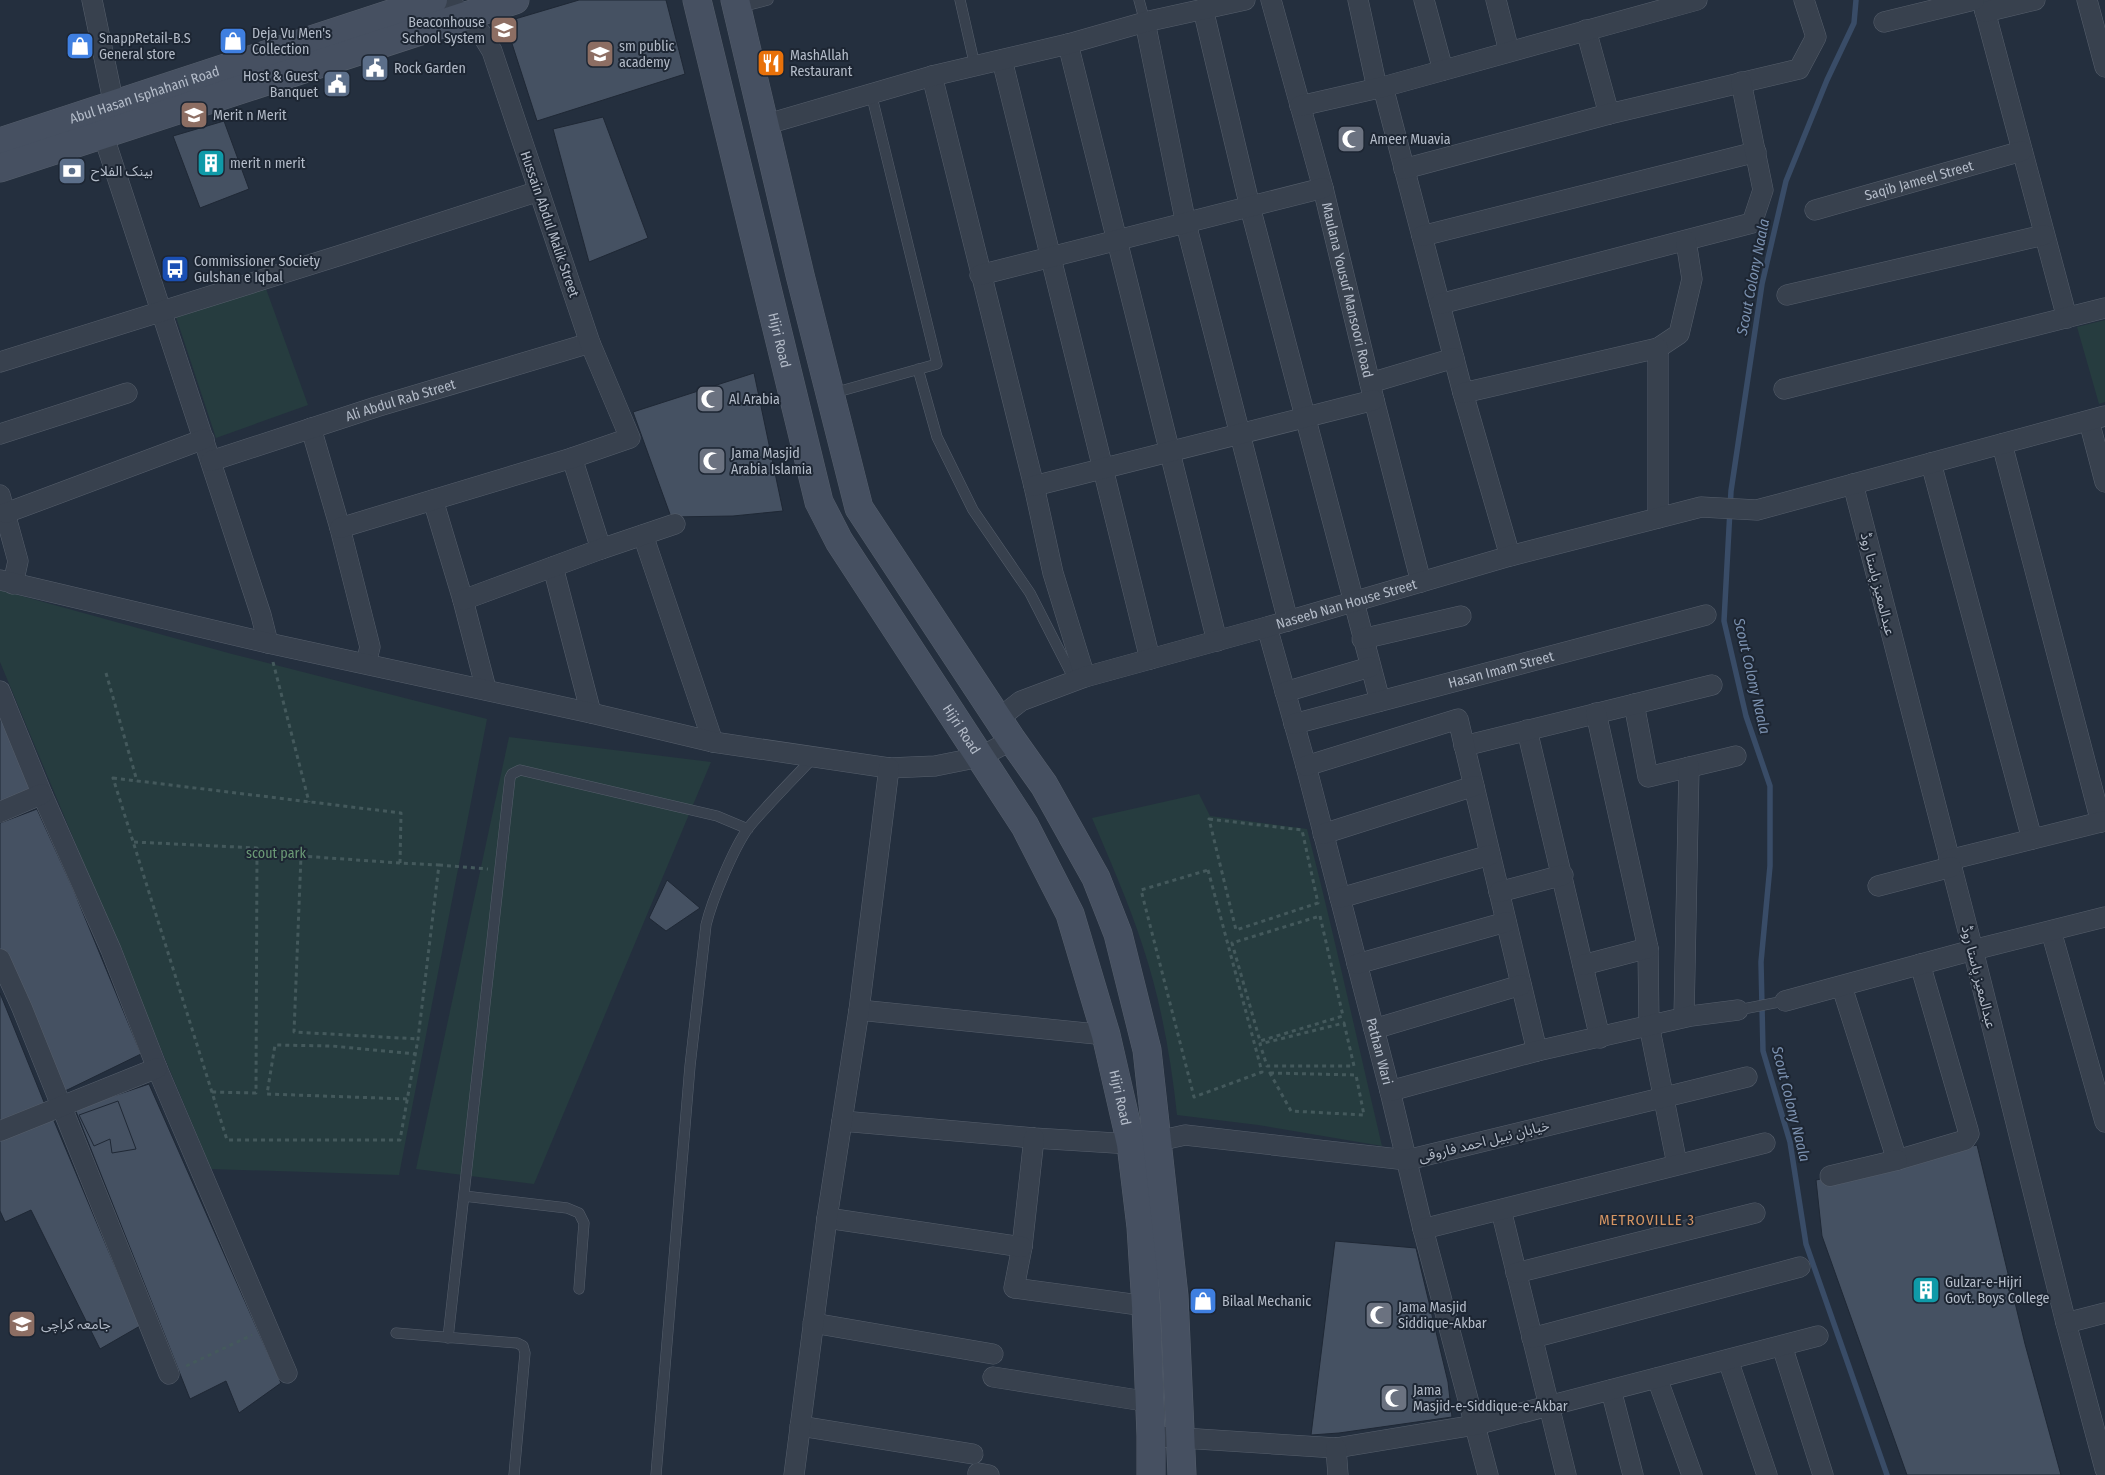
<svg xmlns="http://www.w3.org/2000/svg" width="2105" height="1475" font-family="'Fira Sans Condensed','Noto Sans Arabic',sans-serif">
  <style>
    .green { fill: #263c3f }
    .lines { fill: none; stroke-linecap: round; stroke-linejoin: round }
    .stream { stroke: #394c67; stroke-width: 5.5 }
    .building { fill: #455162; stroke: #1f2835 }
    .service-casing { stroke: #565f6c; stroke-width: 11 }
    .minor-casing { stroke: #565f6c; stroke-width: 21 }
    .secondary-casing { stroke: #565f6c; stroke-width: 29 }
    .path { stroke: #44595c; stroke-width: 3; stroke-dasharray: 4 4; stroke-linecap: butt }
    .service { stroke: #38414e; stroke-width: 10 }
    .minor { stroke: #38414e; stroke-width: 20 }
    .secondary { stroke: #465061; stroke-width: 28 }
    .labels { text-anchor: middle; stroke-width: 4; stroke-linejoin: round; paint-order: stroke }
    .poi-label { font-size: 14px; fill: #b4bcc9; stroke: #1d2633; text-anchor: start }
    .street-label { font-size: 14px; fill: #b4bcc9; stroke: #1d2633 }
    .park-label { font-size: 14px; fill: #6b9a76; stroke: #1d2633 }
    .water-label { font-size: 15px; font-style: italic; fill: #7c92b1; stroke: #1d2633 }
    .neighbourhood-label { font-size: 15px; letter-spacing: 1px; fill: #d59563; stroke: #1d2633 }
  </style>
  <rect width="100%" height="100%" fill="#242f3e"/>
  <!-- green -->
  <path class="green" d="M265,286L308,405L216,438L173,308Z
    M2105,320V402L2099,404L2077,327Z
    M0,590L232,654L487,719L399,1175L211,1169L0,662Z
    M509,737L711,762L534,1184L416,1169Z
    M1199,794L1210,816L1307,829C1334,934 1357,1040 1382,1146L1258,1125L1177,1115C1171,1059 1161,1001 1143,947C1129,903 1110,861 1092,818Z"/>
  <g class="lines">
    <!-- stream -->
    <path class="stream" d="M1856,0L1854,23L1827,80L1786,181L1762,284L1731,491L1724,621L1746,716L1770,786V866L1761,962L1763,1051L1790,1142L1806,1244L1887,1475"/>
  </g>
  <!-- building -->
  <path class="building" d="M579,0H666L685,74L537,121L505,22Z
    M603,117L648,238L589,262L553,129Z
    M224,121L249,189L200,208L173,136Z
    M754,373L783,511L733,516L671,517L633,412Z
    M0,706L39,786L0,802Z
    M37,809L74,891L141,1054L63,1092L0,949V823Z
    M667,880L700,908L666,931L649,918Z
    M0,993L46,1107L0,1123Z
    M149,1084L281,1383L239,1413L226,1381L190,1399L75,1109Z
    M118,1101L136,1149L112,1153L110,1139L94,1146L79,1115Z
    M52,1116L140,1326L100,1349L31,1210L5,1222L0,1211V1139Z
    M1977,1145L2025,1344L2061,1475H1907L1822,1236L1816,1180Z
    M1335,1241L1416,1248L1448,1382L1452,1417L1339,1433L1311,1435Z"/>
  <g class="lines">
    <defs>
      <path id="service" d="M960,0L975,66
        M1139,0L1145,22
        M737,8L768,0
        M918,369L937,437L973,510L1030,593L1075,681
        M830,394L937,364L871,93
        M1738,1010L1785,1001
        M464,1196L567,1208L579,1213L584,1223L579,1289
        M396,1333L517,1343L523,1346L525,1353L514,1475
        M448,1338L510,778L512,774L520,770L717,816L748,829
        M656,1475L690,1066L706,925C712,900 734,847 749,827C769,803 792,780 814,757"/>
      <g id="minor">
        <path d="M92,0L114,105"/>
        <path id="s1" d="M1271,0L1323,188L1374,400L1421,582"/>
        <path d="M1358,0L1377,88"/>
        <path d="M1424,0L1443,70"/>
        <path d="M1496,0L1509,51"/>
        <path d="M1982,0L2067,318"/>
        <path d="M2087,0L2105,67"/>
        <path d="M1203,9L1250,207L1380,701"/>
        <path d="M1985,12L2035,0"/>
        <path d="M1145,22L1186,224L1288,621"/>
        <path d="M1884,22L1974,0"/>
        <path d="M1586,30L1609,114"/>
        <path d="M1068,44L1217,641"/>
        <path d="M1002,60L1150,659"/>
        <path d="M932,76L1034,486L1053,573L1085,677"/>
        <path d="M1383,87L1463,393L1510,556"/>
        <path d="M1300,106L1383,87L1697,0"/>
        <path d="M764,125L932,76L1068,44L1145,22L1245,0"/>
        <path d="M103,134L261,615L268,643"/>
        <path d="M1404,169L1609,114L1799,69L1816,37L1804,0"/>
        <path id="s2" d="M1815,210L2022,151"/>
        <path d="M1422,236L1756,152"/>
        <path d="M980,275L1323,188"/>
        <path d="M1787,295L2044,235"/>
        <path d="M1440,304L1752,223L1763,190L1741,82"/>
        <path d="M1658,348L1679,334L1692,279L1686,241"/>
        <path d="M0,362L341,255L539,191"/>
        <path d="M1370,383L1454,358"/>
        <path d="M1784,389L2105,308"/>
        <path d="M1463,393L1658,348V518"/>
        <path d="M2089,421L2105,482"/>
        <path d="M311,428L340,528L370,647L366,663"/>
        <path d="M0,434L127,393"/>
        <path d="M2002,444L2101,822"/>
        <path d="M572,458L601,549"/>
        <path id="s3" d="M211,461L376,407L590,343"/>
        <path d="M1931,463L2032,839"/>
        <path d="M1853,484L1973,950L2066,1323L2105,1469"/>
        <path d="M1034,486L1374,400"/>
        <path d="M0,495L18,561L13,584"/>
        <path d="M433,500L463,600L486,689"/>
        <path d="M6,513L204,439"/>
        <path d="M340,528L572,458L630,438L590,343L492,51L481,33L448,0"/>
        <path d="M643,535L713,742"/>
        <path d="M553,567L591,713"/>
        <path d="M0,580L268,643L591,713L713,742L889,768L935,766L980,757L1012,740"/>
        <path d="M463,600L601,549L675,524"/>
        <path id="s4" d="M1267,627L1306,766L1390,1091L1423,1229L1488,1475"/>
        <path d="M1362,639L1461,616"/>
        <path d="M0,691L42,794L111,950L157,1068L287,1373"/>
        <path d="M1285,692L1370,667"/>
        <path d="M1634,704L1648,777L1736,756"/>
        <path id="s5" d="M998,719L1021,701L1085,677L1267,627L1510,556L1701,507L1757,510L2105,416"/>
        <path id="s6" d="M1294,724L1706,615"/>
        <path d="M1527,730L1600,1038"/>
        <path d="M1464,746L1712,685"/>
        <path d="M1306,766L1458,719L1537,1051"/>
        <path d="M0,812L42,794"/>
        <path d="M1323,834L1474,786"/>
        <path d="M1949,860L2105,821"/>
        <path d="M1878,886L1951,867"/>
        <path d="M1499,892L1563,875"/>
        <path d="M1340,898L1490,855"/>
        <path d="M2051,931L2105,1122"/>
        <path d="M1648,948L1649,1025L1677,1164"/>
        <path d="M0,959L22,1008L169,1374"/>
        <path d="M1357,964L1506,922"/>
        <path d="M1583,965L1648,948L1596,713"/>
        <path d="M1842,987L1897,1160L1965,1140L1969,1134L1968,1130L1920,964"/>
        <path d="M1785,1001L1973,950L2105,917"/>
        <path d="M859,1010L1106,1035"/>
        <path d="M1684,1017L1689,767"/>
        <path d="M1374,1029L1521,985"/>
        <path d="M1390,1091L1537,1051L1691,1016L1738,1010"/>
        <path d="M842,1121L1034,1138L1131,1144L1158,1141L1185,1135L1407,1160L1747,1077"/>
        <path d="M0,1131L157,1068"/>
        <path d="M1034,1138L1022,1247L1014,1288L1146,1306"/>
        <path d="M1830,1176L1897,1160"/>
        <path d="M1501,1210L1566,1475"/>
        <path d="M827,1218L1022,1247"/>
        <path d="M1423,1229L1765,1143"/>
        <path d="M1516,1273L1755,1213"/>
        <path d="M813,1323L993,1354"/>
        <path d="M2066,1323L2105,1313"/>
        <path d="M1532,1338L1800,1267"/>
        <path d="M1782,1346L1823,1475"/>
        <path d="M1728,1360L1767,1475"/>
        <path d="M993,1377L1150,1402"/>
        <path d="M1657,1378L1692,1475"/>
        <path d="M1611,1390L1633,1475"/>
        <path d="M800,1426L973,1454"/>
        <path d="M1151,1436L1336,1448L1475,1425L1818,1336"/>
        <path d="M1336,1448L1338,1475"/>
        <path d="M978,1473L989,1475"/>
        <path d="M794,1475L827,1218L859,1010L889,768"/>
      </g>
      <g id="secondary">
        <path id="s7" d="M697,0L819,502L839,541L1025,826L1070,914L1106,1035L1131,1144L1141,1227L1146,1306L1151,1436V1475"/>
        <path d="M735,0L800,275L859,508L1012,740L1044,785L1096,878L1118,934L1147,1050L1174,1296L1182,1475"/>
        <path id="s8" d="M0,142L433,0"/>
        <path d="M0,168L515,0"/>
      </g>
    </defs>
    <!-- service casing -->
    <use href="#service" class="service-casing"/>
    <!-- minor casing -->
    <use href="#minor" class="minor-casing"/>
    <!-- secondary casing -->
    <use href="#secondary" class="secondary-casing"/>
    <!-- path -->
    <path class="path" d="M273,662L309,802
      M106,673L137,781
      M113,778L401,813L400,863L439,865L418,1039L400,1140H227Z
      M1209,819L1302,830L1318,903L1236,930Z
      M134,842L257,848L256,1093L211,1092
      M400,863L301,856L294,1032L418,1039
      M439,865L488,869
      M1208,870L1262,1072L1194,1097L1141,890Z
      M1320,916L1343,1016L1260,1041L1232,943Z
      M1344,1023L1354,1066H1267L1260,1044Z
      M1270,1073L1356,1075L1364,1115L1291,1111Z
      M407,1099L267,1094L275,1045L332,1046L416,1054
      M186,1366L252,1335"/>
    <!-- service -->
    <use href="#service" class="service"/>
    <!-- minor -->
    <use href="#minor" class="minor"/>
    <!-- secondary -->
    <use href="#secondary" class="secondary"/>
  </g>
  <!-- icons -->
  <defs>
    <symbol id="school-square" viewBox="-11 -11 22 22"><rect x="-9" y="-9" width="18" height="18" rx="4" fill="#8d6e63" stroke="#1d2633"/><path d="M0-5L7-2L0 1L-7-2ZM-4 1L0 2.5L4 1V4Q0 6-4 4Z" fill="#fff"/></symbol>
    <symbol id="shop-square" viewBox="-11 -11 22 22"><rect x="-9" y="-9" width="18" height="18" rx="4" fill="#3f7fe0" stroke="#1d2633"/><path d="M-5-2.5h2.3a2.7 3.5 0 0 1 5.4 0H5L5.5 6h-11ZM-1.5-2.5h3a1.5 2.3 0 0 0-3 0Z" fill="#fff"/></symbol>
    <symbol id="restaurant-square" viewBox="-11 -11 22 22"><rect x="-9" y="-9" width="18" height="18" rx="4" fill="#e8710a" stroke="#1d2633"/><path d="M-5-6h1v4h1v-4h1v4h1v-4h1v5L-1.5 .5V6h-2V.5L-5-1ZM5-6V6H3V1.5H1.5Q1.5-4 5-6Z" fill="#fff"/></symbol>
    <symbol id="civic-square" viewBox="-11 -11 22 22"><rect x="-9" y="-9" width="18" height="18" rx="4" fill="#5c6f8a" stroke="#1d2633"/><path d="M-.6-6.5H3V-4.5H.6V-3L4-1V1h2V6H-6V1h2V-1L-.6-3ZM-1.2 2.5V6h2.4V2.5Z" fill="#fff"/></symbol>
    <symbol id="mosque-square" viewBox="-11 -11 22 22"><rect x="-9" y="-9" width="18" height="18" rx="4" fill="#6b7280" stroke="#1d2633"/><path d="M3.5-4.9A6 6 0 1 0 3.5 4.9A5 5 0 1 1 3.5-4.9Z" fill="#fff"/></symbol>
    <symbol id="building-square" viewBox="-11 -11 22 22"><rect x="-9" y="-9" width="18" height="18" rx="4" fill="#0f9aa8" stroke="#1d2633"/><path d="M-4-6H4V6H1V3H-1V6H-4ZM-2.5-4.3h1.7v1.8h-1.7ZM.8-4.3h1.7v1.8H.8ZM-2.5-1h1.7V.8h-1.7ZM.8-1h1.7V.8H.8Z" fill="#fff"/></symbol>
    <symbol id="bank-square" viewBox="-11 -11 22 22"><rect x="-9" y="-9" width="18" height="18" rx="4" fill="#5c6f8a" stroke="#1d2633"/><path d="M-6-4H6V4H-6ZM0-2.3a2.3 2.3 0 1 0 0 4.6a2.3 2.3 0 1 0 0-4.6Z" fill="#fff"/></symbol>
    <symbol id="bus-square" viewBox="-11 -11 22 22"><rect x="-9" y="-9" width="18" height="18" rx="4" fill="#1a4fb4" stroke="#1d2633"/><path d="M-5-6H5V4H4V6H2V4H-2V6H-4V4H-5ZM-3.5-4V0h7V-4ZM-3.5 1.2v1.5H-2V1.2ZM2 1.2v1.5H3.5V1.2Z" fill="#fff"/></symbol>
    <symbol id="university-square" viewBox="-11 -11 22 22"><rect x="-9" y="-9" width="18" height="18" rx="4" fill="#8d6e63" stroke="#1d2633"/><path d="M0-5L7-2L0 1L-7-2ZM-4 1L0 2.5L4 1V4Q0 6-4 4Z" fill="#fff"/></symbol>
  </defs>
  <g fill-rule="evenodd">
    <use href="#school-square" x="488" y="14" width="32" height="32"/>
    <use href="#shop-square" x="217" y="25" width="32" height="32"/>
    <use href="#shop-square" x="64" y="30" width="32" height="32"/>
    <use href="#school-square" x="584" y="38" width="32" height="32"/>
    <use href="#restaurant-square" x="755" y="47" width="32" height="32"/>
    <use href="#civic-square" x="359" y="52" width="32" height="32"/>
    <use href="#civic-square" x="321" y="68" width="32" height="32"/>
    <use href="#school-square" x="178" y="99" width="32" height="32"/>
    <use href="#mosque-square" x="1335" y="123" width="32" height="32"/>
    <use href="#building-square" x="195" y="147" width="32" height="32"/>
    <use href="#bank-square" x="56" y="155" width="32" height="32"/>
    <use href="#bus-square" x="159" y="253" width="32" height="32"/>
    <use href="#mosque-square" x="694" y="383" width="32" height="32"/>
    <use href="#mosque-square" x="696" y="445" width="32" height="32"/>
    <use href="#building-square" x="1910" y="1274" width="32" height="32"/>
    <use href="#shop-square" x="1187" y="1285" width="32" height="32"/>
    <use href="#mosque-square" x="1363" y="1299" width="32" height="32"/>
    <use href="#university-square" x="6" y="1308" width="32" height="32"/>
    <use href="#mosque-square" x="1378" y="1382" width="32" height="32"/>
  </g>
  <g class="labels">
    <!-- poi labels -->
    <g class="poi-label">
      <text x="485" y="27" text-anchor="end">Beaconhouse<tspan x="485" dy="16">School System</tspan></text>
      <text x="252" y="38">Deja Vu Men's<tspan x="252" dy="16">Collection</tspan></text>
      <text x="99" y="43">SnappRetail-B.S<tspan x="99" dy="16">General store</tspan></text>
      <text x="619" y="51">sm public<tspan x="619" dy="16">academy</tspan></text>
      <text x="790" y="60">MashAllah<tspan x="790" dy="16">Restaurant</tspan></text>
      <text x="394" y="73">Rock Garden</text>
      <text x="318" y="81" text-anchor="end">Host &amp; Guest<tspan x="318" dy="16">Banquet</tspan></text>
      <text x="213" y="120">Merit n Merit</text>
      <text x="1370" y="144">Ameer Muavia</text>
      <text x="230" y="168">merit n merit</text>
      <text x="91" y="176">بینک الفلاح</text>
      <text x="194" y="266">Commissioner Society<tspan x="194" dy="16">Gulshan e Iqbal</tspan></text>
      <text x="729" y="404">Al Arabia</text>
      <text x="731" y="458">Jama Masjid<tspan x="731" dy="16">Arabia Islamia</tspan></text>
      <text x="1945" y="1287">Gulzar-e-Hijri<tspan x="1945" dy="16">Govt. Boys College</tspan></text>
      <text x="1222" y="1306">Bilaal Mechanic</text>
      <text x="1398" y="1312">Jama Masjid<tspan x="1398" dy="16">Siddique-Akbar</tspan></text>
      <text x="41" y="1329">جامعہ کراچی</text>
      <text x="1413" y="1395">Jama<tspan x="1413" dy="16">Masjid-e-Siddique-e-Akbar</tspan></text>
    </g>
    <!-- street labels -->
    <g class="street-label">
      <text dy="5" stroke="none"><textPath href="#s8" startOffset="152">Abul Hasan Isphahani Road</textPath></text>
      <text dy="5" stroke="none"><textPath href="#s2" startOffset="108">Saqib Jameel Street</textPath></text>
      <text transform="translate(550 224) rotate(71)" y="5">Hussain Abdul Malik Street</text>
      <text dy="5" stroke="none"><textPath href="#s1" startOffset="300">Maulana Yousuf Mansoori Road</textPath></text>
      <text dy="5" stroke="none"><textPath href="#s7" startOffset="350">Hijri Road</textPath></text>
      <text dy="5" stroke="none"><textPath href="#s3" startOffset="199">Ali Abdul Rab Street</textPath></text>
      <text transform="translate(1878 584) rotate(76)" y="5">عبدالمعیز پاستا روڈ</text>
      <text dy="5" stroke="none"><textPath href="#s5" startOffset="369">Naseeb Nan House Street</textPath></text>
      <text dy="5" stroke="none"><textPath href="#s6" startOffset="214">Hasan Imam Street</textPath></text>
      <text dy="5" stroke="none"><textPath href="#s7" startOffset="785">Hijri Road</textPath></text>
      <text transform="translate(1979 977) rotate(76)" y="5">عبدالمعیز پاستا روڈ</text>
      <text dy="5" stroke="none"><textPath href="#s4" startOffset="439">Pathan Wari</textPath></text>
      <text dy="5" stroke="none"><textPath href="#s7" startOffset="1190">Hijri Road</textPath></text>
      <text transform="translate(1484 1141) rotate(-14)" y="5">خیابانِ نبیل احمد فاروقی</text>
    </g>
    <!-- park labels -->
    <g class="park-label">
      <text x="276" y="858">scout park</text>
    </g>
    <!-- water labels -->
    <g class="water-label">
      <text transform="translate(1753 277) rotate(-79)" y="5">Scout Colony Naala</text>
      <text transform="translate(1752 676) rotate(77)" y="5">Scout Colony Naala</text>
      <text transform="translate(1791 1104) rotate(76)" y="5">Scout Colony Naala</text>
    </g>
    <!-- neighbourhood labels -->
    <g class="neighbourhood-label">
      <text x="1647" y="1225">METROVILLE 3</text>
    </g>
  </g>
</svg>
